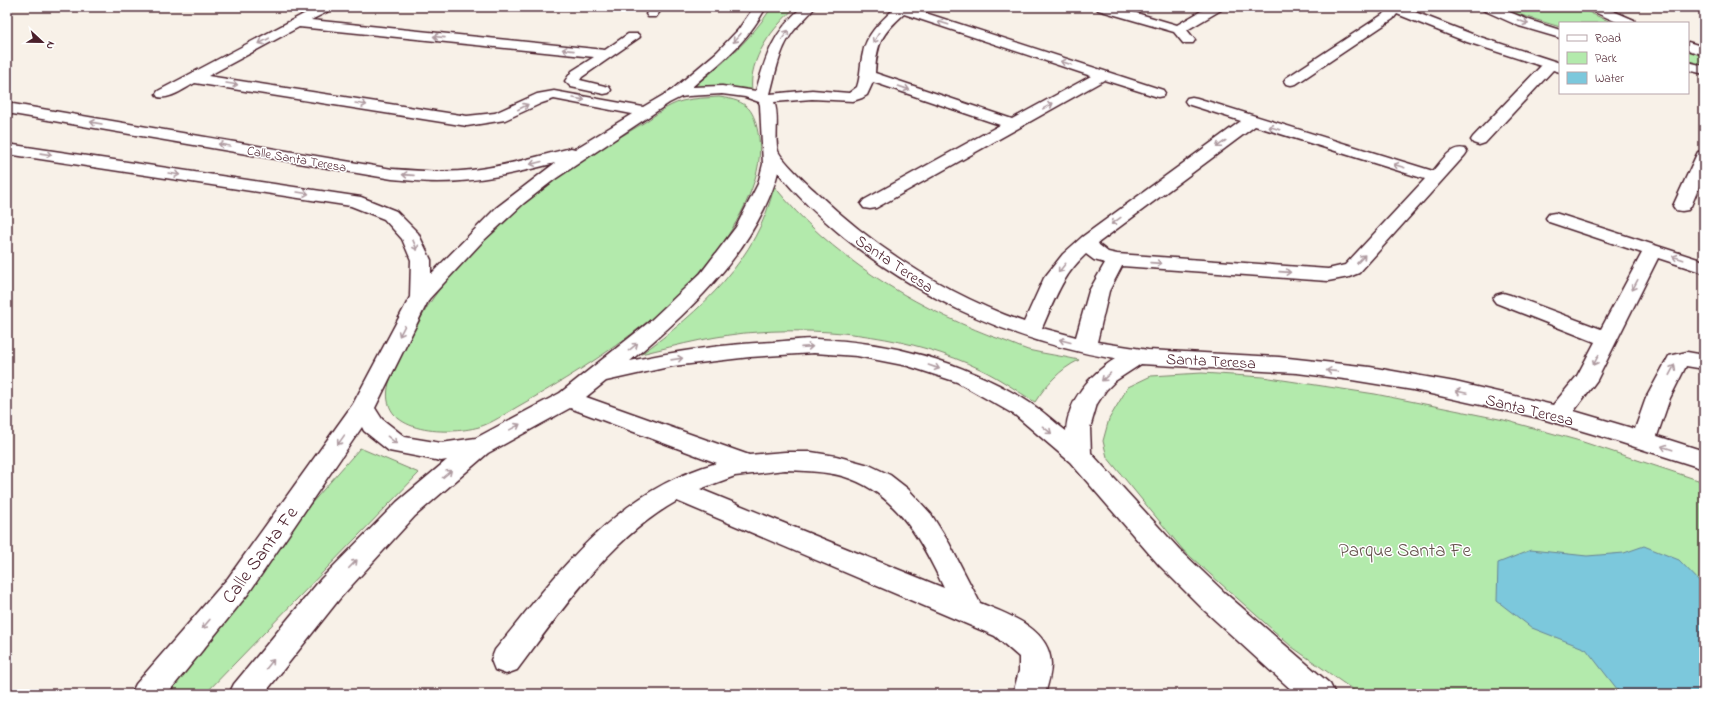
<svg xmlns="http://www.w3.org/2000/svg" width="1711" height="701" font-family="'Indie Flower',sans-serif">
  <style>
    .green { fill: #b3eaac; stroke: #7e846c }
    .water { fill: #7cc8dc; stroke: #688495 }
    .lines { fill: none; stroke-linecap: round; stroke-linejoin: round }
    .street-casing { stroke: #4a1f2b; stroke-width: 3 }
    .street { fill: #fff; fill-rule: evenodd }
    .oneway { stroke: #ae9aa0 }
    .labels { text-anchor: middle; stroke-width: 3; stroke-linejoin: round; paint-order: stroke }
    .far-street-label { font-size: 13px; fill: #4a1f2b; stroke: #fff }
    .street-label { font-size: 16px; fill: #4a1f2b; stroke: #fff }
    .near-park-label { font-size: 19px; fill: #64524b; stroke: #fff }
    .near-street-label { font-size: 19px; fill: #4a1f2b; stroke: #fff }
  </style>
  <rect width="100%" height="100%" fill="#f8f1e8"/>
  <filter id="ink" filterUnits="userSpaceOnUse"><feTurbulence type="fractalNoise" baseFrequency=".025" numOctaves="2"/><feDisplacementMap in="SourceGraphic" scale="8" xChannelSelector="R" yChannelSelector="G"/><feConvolveMatrix kernelMatrix="1 2 1 2 8 2 1 2 1" color-interpolation-filters="sRGB"/></filter>
  <g filter="url(#ink)">
    <!-- green -->
    <path class="green" d="M772,7H796C773,27 748,59 752,91L727,87L691,88C722,66 751,39 772,7Z
      M1523,7H1577L1613,23H1560V27L1501,9Z
      M1688,50L1704,55V67L1688,63Z
      M719,97C749,101 754,109 759,138C762,161 755,183 745,205C702,296 602,359 517,407C505,414 492,423 479,427C446,436 376,434 389,383C393,368 405,349 412,335C419,323 425,309 433,298C448,277 465,259 482,241C490,232 499,222 508,214C540,186 577,164 613,141C624,135 635,128 645,122C657,114 668,105 682,101C694,98 707,98 719,97Z
      M774,186C830,256 909,304 991,336C1004,340 1016,346 1028,350C1045,354 1062,356 1079,360C1060,369 1046,385 1035,402C1017,391 999,378 980,369C913,337 832,327 758,332C720,334 678,345 641,354C699,313 759,258 774,186Z
      M1202,373L1263,377L1375,394L1504,420L1580,441L1704,482V694H1359L1292,647L1183,550L1107,457L1103,441L1109,419L1128,387L1151,376Z
      M360,448L419,473L205,694H144Z"/>
    <!-- water -->
    <path class="water" d="M1644,546L1679,560L1704,586V694H1621L1586,649L1532,628L1497,601L1498,563L1531,550L1587,556L1624,553Z"/>
    <g class="lines">
      <defs>
        <path id="street" d="M317,7H328L329,9L327,12L311,20L605,50L628,34H638L640,37L582,77L580,80L609,87L611,90L609,93L604,94L571,87L565,81L572,71L594,57L299,27L208,76L467,116L495,113L537,94L554,91L643,107L672,90L717,52L738,30L754,7H766C746,44 723,60 692,87L722,86L756,91C766,55 773,33 802,7H815C809,16 799,23 792,33C779,51 776,72 770,94L812,90L849,93L857,87C861,76 860,64 863,53C866,35 880,22 893,10L889,7H907L1163,90L1165,93L1163,96L1158,97L1104,80L876,208L870,209L864,208L861,204L864,200L1000,125L873,82L867,95L862,98L853,101L812,99L774,102C780,115 774,138 778,151C782,160 807,184 815,191C875,248 945,294 1024,322L1044,278L1063,254L1082,237L1241,121L1187,104L1185,101L1187,98L1192,97L1197,98L1433,171C1442,161 1451,145 1465,149L1467,152L1465,155L1359,273L1349,277L1328,281L1122,266L1109,291L1097,342L1148,350L1279,357L1370,367L1455,382L1553,405L1577,376L1595,342L1496,303L1493,299L1496,295L1503,293L1510,295L1601,329L1642,253L1549,222L1546,218L1549,214L1555,213L1704,261V273L1658,258L1597,380L1574,411L1635,429L1646,398L1669,356L1687,352L1704,355V369L1686,366L1670,398L1657,436L1704,451V469L1613,440L1539,418L1413,390L1352,380L1297,373L1141,364L1115,381L1106,390L1097,404L1090,428L1091,453L1179,549L1225,593L1330,684L1335,694H1296L1205,611L1159,565L1070,462L1015,415L957,382L908,366L857,356L814,353L750,357L673,366L606,381L586,397L749,455L785,452H811L836,456L869,465L890,475L908,489L931,514L949,543L980,603C1007,614 1050,628 1051,664C1051,674 1048,684 1045,694H1013L1019,671V657L995,636L677,501C609,539 563,609 517,670L506,674L495,670L491,660L495,650C558,573 615,491 717,463L570,408L488,453L415,516L341,597L264,694H229L234,684L321,579L397,502L447,460L441,461L389,451L364,431L362,427L248,594L167,694H131L136,684L228,578L353,404L410,297L411,260L402,239L384,219L351,206L7,154V144L361,197L396,211L418,233L431,260V274L496,208L555,163C517,173 478,182 438,182C422,182 407,180 392,179L7,113V103L392,169C419,171 445,173 472,170C506,166 538,156 571,148L575,149L632,114L554,99L542,103L505,120L467,126L195,83C185,88 170,100 158,97L156,94L158,91ZM904,14L1091,76L1012,119L875,73C877,42 881,35 904,14ZM722,94L745,97L759,102L760,105L763,164L758,184L736,227L701,273L648,323L560,393L476,438L441,443L405,437L382,419L375,408L429,299L481,243L524,203L555,179L669,103L681,97L688,96ZM1255,126L1425,179L1345,265L1328,269L1117,254L1108,252L1099,245L1098,243ZM778,172C797,197 821,218 845,238C923,301 1016,342 1115,359C1089,375 1068,400 1066,431C1054,422 1043,411 1030,403C966,362 892,342 816,339C802,339 787,341 773,342C725,344 677,351 630,361C682,318 734,270 764,209C770,196 775,185 778,172ZM1086,254L1094,260L1105,263L1089,291L1076,337L1042,328C1055,299 1062,276 1086,254ZM785,470C807,471 830,471 851,479C898,496 924,545 944,588L700,489L735,476Z
          M651,7H663L656,17H648L646,14Z
          M1096,7H1116L1177,25L1208,7H1223L1221,10L1187,30L1195,40L1193,43H1183L1174,32L1098,10Z
          M1389,7H1402L1477,36L1560,63V72L1553,70L1485,143L1479,145L1473,143L1471,140L1473,137L1541,66L1467,42L1397,14L1393,19L1296,84L1291,85L1286,84L1284,81L1286,78L1385,13Z
          M1481,7H1497L1529,20L1560,30V38L1519,26L1483,10Z
          M1588,7H1604L1634,20L1635,23H1619L1590,10Z
          M1688,42L1704,47V55L1688,50Z
          M1688,62L1704,66V74L1688,70Z
          M1704,151V175L1691,206L1688,210L1682,211L1676,210L1673,206L1696,156L1698,152Z"/>
      </defs>
      <!-- street casing -->
      <use href="#street" class="street-casing"/>
      <!-- street -->
      <use href="#street" class="street"/>
    </g>
    <!-- one-way arrows -->
    <defs><path id="oneway-shaft" d="M-6 0H5M1.5-3L5.5 0L1.5 3" fill="none" stroke-width="1.6" stroke-linecap="round" stroke-linejoin="round"/></defs>
    <g class="oneway">
      <use href="#oneway-shaft" transform="translate(1523 22) rotate(21)"/>
      <use href="#oneway-shaft" transform="translate(943 23) rotate(-162)"/>
      <use href="#oneway-shaft" transform="translate(785 35) rotate(-55)"/>
      <use href="#oneway-shaft" transform="translate(439 37) rotate(-174)"/>
      <use href="#oneway-shaft" transform="translate(737 38) rotate(131)"/>
      <use href="#oneway-shaft" transform="translate(876 38) rotate(120)"/>
      <use href="#oneway-shaft" transform="translate(264 41) rotate(152)"/>
      <use href="#oneway-shaft" transform="translate(568 50) rotate(-174)"/>
      <use href="#oneway-shaft" transform="translate(1066 63) rotate(-162)"/>
      <use href="#oneway-shaft" transform="translate(232 84) rotate(9)"/>
      <use href="#oneway-shaft" transform="translate(904 88) rotate(19)"/>
      <use href="#oneway-shaft" transform="translate(579 99) rotate(10)"/>
      <use href="#oneway-shaft" transform="translate(361 104) rotate(9)"/>
      <use href="#oneway-shaft" transform="translate(1048 106) rotate(-29)"/>
      <use href="#oneway-shaft" transform="translate(523 107) rotate(-27)"/>
      <use href="#oneway-shaft" transform="translate(96 123) rotate(-170)"/>
      <use href="#oneway-shaft" transform="translate(1274 128) rotate(-163)"/>
      <use href="#oneway-shaft" transform="translate(1221 144) rotate(144)"/>
      <use href="#oneway-shaft" transform="translate(224 145) rotate(-170)"/>
      <use href="#oneway-shaft" transform="translate(46 154) rotate(8)"/>
      <use href="#oneway-shaft" transform="translate(536 163) rotate(166)"/>
      <use href="#oneway-shaft" transform="translate(1399 166) rotate(-163)"/>
      <use href="#oneway-shaft" transform="translate(174 174) rotate(9)"/>
      <use href="#oneway-shaft" transform="translate(408 175) rotate(-176)"/>
      <use href="#oneway-shaft" transform="translate(303 193) rotate(9)"/>
      <use href="#oneway-shaft" transform="translate(1116 221) rotate(144)"/>
      <use href="#oneway-shaft" transform="translate(415 245) rotate(67)"/>
      <use href="#oneway-shaft" transform="translate(1678 258) rotate(-162)"/>
      <use href="#oneway-shaft" transform="translate(1361 259) rotate(-47)"/>
      <use href="#oneway-shaft" transform="translate(1156 263) rotate(4)"/>
      <use href="#oneway-shaft" transform="translate(1062 268) rotate(128)"/>
      <use href="#oneway-shaft" transform="translate(1285 272) rotate(4)"/>
      <use href="#oneway-shaft" transform="translate(1635 285) rotate(118)"/>
      <use href="#oneway-shaft" transform="translate(402 331) rotate(117)"/>
      <use href="#oneway-shaft" transform="translate(1065 341) rotate(-165)"/>
      <use href="#oneway-shaft" transform="translate(633 347) rotate(-39)"/>
      <use href="#oneway-shaft" transform="translate(807 347) rotate(-4)"/>
      <use href="#oneway-shaft" transform="translate(677 359) rotate(-8)"/>
      <use href="#oneway-shaft" transform="translate(1596 360) rotate(117)"/>
      <use href="#oneway-shaft" transform="translate(934 367) rotate(19)"/>
      <use href="#oneway-shaft" transform="translate(1672 370) rotate(-62)"/>
      <use href="#oneway-shaft" transform="translate(1332 371) rotate(-174)"/>
      <use href="#oneway-shaft" transform="translate(1106 377) rotate(139)"/>
      <use href="#oneway-shaft" transform="translate(1461 392) rotate(-168)"/>
      <use href="#oneway-shaft" transform="translate(515 427) rotate(-29)"/>
      <use href="#oneway-shaft" transform="translate(1047 430) rotate(39)"/>
      <use href="#oneway-shaft" transform="translate(341 440) rotate(125)"/>
      <use href="#oneway-shaft" transform="translate(392 440) rotate(39)"/>
      <use href="#oneway-shaft" transform="translate(1667 448) rotate(-162)"/>
      <use href="#oneway-shaft" transform="translate(447 474) rotate(-40)"/>
      <use href="#oneway-shaft" transform="translate(353 564) rotate(-46)"/>
      <use href="#oneway-shaft" transform="translate(206 624) rotate(130)"/>
      <use href="#oneway-shaft" transform="translate(270 664) rotate(-51)"/>
    </g>
  </g>
  <g class="labels">
    <!-- far-street labels -->
    <g class="far-street-label">
      <text transform="translate(297 158) rotate(10)" y="5">Calle Santa Teresa</text>
    </g>
    <!-- street labels -->
    <g class="street-label">
      <text transform="translate(895 263) rotate(34)" y="6">Santa Teresa</text>
      <text transform="translate(1211 360) rotate(3)" y="6">Santa Teresa</text>
      <text transform="translate(1530 409) rotate(14)" y="6">Santa Teresa</text>
    </g>
    <!-- near-park labels -->
    <g class="near-park-label">
      <text x="1405" y="556">Parque Santa Fe</text>
    </g>
    <!-- near-street labels -->
    <g class="near-street-label">
      <text transform="translate(259 554) rotate(-54)" y="7">Calle Santa Fe</text>
    </g>
  </g>
  <!-- margin -->
  <rect width="1711" height="701" fill="none" stroke="#fff" stroke-width="24"/>
  <rect x="12" y="12" width="1687" height="677" fill="none" stroke="#4a1f2b" stroke-width="1.5" filter="url(#ink)"/>
  <!-- legend -->
  <rect x="1559" y="22" width="130" height="72" fill="#ffffff" stroke="#b7a5aa"/>
  <rect x="1567" y="35" width="20" height="6" fill="#ffffff" stroke="#b7a5aa"/>
  <text x="1595" y="42" font-size="12" fill="#4a1f2b">Road</text>
  <rect x="1567" y="52" width="20" height="12" fill="#b3eaac" stroke="#b7a5aa"/>
  <text x="1595" y="62" font-size="12" fill="#4a1f2b">Park</text>
  <rect x="1567" y="72" width="20" height="12" fill="#7cc8dc" stroke="#b7a5aa"/>
  <text x="1595" y="82" font-size="12" fill="#4a1f2b">Water</text>
  <!-- north arrow -->
  <g transform="translate(42 42) rotate(112)" stroke="#ffffff" stroke-width="3" paint-order="stroke">
  <path d="M0-3L7 15L0 10L-7 15Z" fill="#4a1f2b"/>
  <text y="-6" font-size="11" font-weight="bold" text-anchor="middle" fill="#4a1f2b">N</text>
  </g>
</svg>
